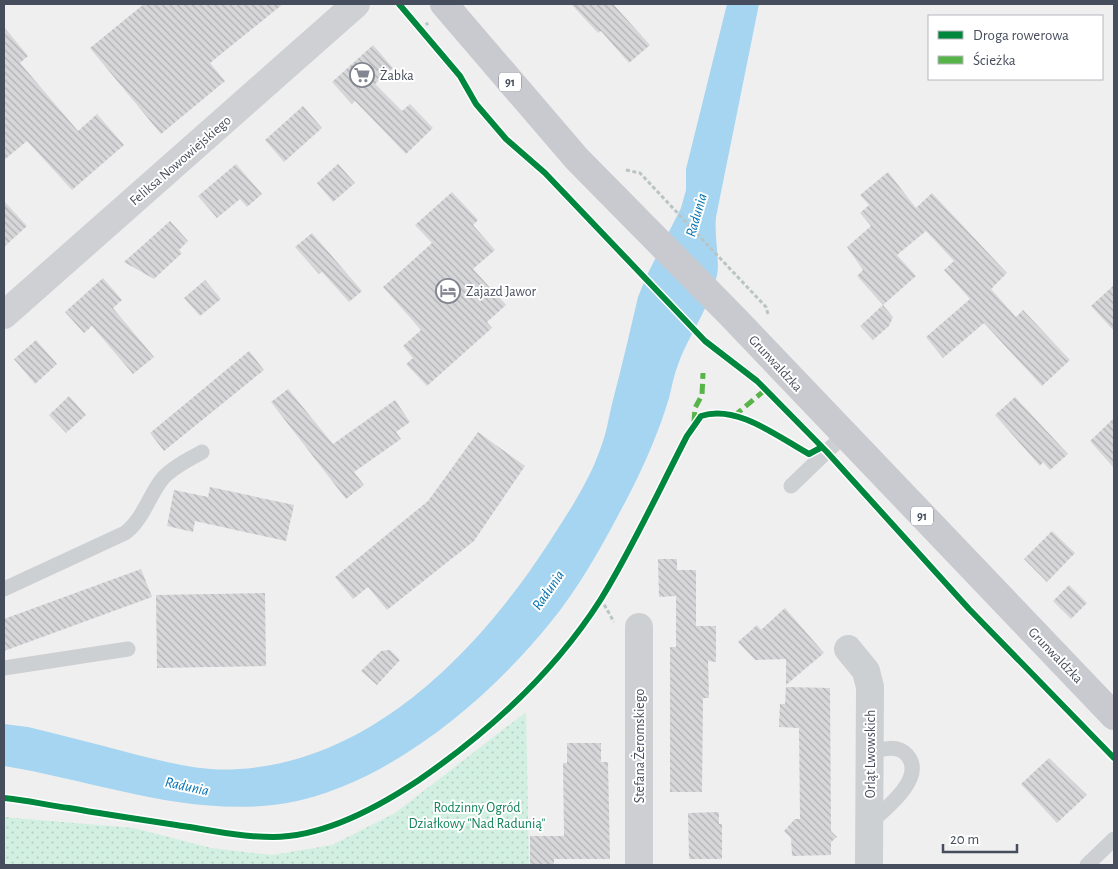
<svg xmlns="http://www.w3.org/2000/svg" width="1118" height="869" font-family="'Alegreya Sans',sans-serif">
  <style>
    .garden { fill: url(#garden-dots) }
    .water { fill: #a5d5f0 }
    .building { fill: url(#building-back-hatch) }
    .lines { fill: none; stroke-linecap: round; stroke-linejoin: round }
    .path { stroke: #b9c5c4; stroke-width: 3; stroke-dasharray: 4 2.5; stroke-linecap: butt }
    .lane { stroke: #cdd0d3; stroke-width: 15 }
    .street { stroke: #cdd0d3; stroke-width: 28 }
    .secondary { stroke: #ced0d4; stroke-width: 28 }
    .primary { stroke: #c8cad0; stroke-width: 28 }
    .quiet { stroke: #57b448; stroke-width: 5; stroke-dasharray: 10 5; stroke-linecap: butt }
    .cycleway-casing { stroke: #fff; stroke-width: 9 }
    .cycleway { stroke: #00873e; stroke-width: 6 }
    .labels { text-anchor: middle; stroke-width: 4; stroke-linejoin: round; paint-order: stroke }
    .shield { fill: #fff; stroke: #7e838e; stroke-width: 1 }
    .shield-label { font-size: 12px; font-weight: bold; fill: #464e5d }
    .poi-label { font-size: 14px; fill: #464e5d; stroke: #fff; text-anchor: start }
    .street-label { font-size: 14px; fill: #464e5d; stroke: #fff }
    .park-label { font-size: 14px; fill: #12835b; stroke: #fff }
    .water-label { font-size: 15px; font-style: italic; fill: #0473b1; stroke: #fff }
  </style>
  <defs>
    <pattern id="garden-dots" width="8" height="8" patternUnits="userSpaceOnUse" patternTransform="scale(1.25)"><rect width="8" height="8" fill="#d2f0e2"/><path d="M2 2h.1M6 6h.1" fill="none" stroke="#b6cfc4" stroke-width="1.8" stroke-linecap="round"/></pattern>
    <pattern id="building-back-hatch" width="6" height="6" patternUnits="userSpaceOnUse" patternTransform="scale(1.25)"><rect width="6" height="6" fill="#d7d7d9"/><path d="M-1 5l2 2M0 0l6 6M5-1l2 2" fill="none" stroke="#b0b1b3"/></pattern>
  </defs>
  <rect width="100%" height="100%" fill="#f0efef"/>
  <!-- garden -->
  <path class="garden" d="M526,712L529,865H4V817L134,828L211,848L272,855L332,845L395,813Z"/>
  <!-- water -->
  <path class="water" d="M727,4H759L716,217C714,234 720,263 717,275C710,307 690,333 679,362C674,374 672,386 669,398C660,428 647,459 633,487C609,533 583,583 550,623C487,701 387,785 287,803C191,819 97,781 4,766V724L28,727C62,735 96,744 130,753C166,762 202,772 239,769C373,761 479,650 548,544C568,513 589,482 601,447C607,432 609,415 613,400C622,366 630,331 638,297L647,275L681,208L686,190V169Z"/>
  <!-- building -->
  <path class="building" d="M144,4H283L210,63L225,81L161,134L90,48Z
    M571,4H613L650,45L629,63L601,31L598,33Z
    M4,27L28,56L20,63L78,131L97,114L124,145L72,190L27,141L4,160Z
    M373,45L393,68L375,84L402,111L410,104L433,128L406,154L355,101L352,104L332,82Z
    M303,106L322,128L284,162L265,140Z
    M236,164L262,194L247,207L240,199L217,218L198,196Z
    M338,164L355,183L333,202L317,183Z
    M888,172L916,208L932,193L1007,273L991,289L1016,317L1023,310L1070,360L1042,386L984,323L943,358L926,337L970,299L944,270L954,261L926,231L897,255L916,276L883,305L857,276L863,270L847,247L871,226L860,213L869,205L860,195Z
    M452,192L478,220L473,225L495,250L473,269L506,305L487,322L492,328L427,386L406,364L413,358L403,346L421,330L383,287L432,243L415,225Z
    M4,201L27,226L4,247Z
    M170,221L188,241L179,250L182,253L154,279L124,262Z
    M312,233L362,291L349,302L322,272L319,274L295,247Z
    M103,278L122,300L113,308L154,357L133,374L92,326L84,333L65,312Z
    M205,280L221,299L200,316L184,298Z
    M1114,285V331L1091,306Z
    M883,305L893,317L889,326L873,340L860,326Z
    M36,340L57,364L35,384L14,359Z
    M249,351L264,370L164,451L150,433Z
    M288,389L333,444L395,400L410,422L396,432L401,439L354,472L364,485L346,499L271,402Z
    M69,396L86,415L66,433L49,415Z
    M1015,397L1068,454L1050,470L1043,462L1040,466L995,415Z
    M1114,418V468L1090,441Z
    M478,432L525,466L474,541L387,610L368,587L353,599L335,577L428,501Z
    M210,487L294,505L286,541L195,521L193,532L167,526L174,490L208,497Z
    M1052,531L1075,553L1047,582L1024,559Z
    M658,559H677V570H696V626H716V662L708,661L709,698H703L702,792H670V647H676V596L659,597Z
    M141,569L152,597L4,651V619Z
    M1069,585L1087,603L1071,619L1053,601Z
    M265,593L266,666L157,668L156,595Z
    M785,608L824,653L786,685V659L755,660L738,642L757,625L761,630Z
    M390,650L400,660L377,685L361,671L381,651Z
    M786,687L830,688L831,831L837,837L831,842V855L792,856L791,838L784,831L795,819H800L799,728L779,727L780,704H785Z
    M567,743H601V762H608L610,859H554V865H530V836H564L563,763H567Z
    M1049,758L1087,795L1057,823L1021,784Z
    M719,812V824H722V859H689L688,813Z"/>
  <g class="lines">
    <!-- path -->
    <path class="path" d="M421,29L428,23
      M626,170L640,173L766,307L768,314
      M601,599L614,622"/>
    <!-- lane -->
    <path class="lane" d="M791,486L844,435
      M4,589L125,533C143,520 149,495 163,478C173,467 188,460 202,452
      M4,668L128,649
      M869,824C884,810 927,778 907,755C897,744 881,749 870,753
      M1087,865L1114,839"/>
    <!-- street -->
    <path class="street" d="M639,627V865
      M848,649L866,671L870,687L869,865"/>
    <!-- secondary -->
    <path class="secondary" d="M4,315L356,4"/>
    <!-- primary -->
    <path class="primary" d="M444,4L577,159L731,315L1114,716"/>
    <!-- quiet -->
    <path class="quiet" d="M734,416L765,390
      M694,422L695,408L702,395L703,373"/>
    <defs>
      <path id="cycleway" d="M399,4L460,76L476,104L506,139L545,173L705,341L757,381L827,452L969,609L1114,758
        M4,798C25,800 47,805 69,808C109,815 150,821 190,827C218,832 245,837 273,837C324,837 377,808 419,780C490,731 554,673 601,599C633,547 659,490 687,436L701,416C737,404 778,437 809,454L822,447"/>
    </defs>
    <!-- cycleway casing -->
    <use href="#cycleway" class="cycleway-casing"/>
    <!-- cycleway -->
    <use href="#cycleway" class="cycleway"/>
  </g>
  <!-- icons -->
  <defs>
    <symbol id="supermarket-ring" viewBox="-11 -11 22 22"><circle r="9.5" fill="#fff" stroke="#828690" stroke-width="1.5"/><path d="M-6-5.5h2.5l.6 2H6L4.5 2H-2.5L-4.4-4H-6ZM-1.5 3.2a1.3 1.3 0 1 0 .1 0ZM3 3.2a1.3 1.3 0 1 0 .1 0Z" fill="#828690"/></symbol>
    <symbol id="hotel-ring" viewBox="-11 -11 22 22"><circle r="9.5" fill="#fff" stroke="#828690" stroke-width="1.5"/><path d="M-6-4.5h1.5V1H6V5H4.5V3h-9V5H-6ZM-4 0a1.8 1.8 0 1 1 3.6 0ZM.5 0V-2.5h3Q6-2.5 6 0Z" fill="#828690"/></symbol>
  </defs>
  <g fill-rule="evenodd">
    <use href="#supermarket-ring" x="348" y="61" width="28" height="28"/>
    <use href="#hotel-ring" x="434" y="277" width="28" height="28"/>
  </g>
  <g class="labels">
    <!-- shield labels -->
    <g class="shield">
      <rect x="499" y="72.5" width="22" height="19" rx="4"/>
      <rect x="911" y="506.5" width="22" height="19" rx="4"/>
    </g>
    <g class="shield-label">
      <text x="510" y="86">91</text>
      <text x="922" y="520">91</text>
    </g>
    <!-- poi labels -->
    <g class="poi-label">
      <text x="380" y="80">Żabka</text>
      <text x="466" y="296">Zajazd Jawor</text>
    </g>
    <!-- street labels -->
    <g class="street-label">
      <text transform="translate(180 160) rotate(-41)" y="5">Feliksa Nowowiejskiego</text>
      <text transform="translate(776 363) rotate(47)" y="5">Grunwaldzka</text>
      <text transform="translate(1056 655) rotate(46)" y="5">Grunwaldzka</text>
      <text transform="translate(639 746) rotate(-90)" y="5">Stefana Żeromskiego</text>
      <text transform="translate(870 754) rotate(-90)" y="5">Orląt Lwowskich</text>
    </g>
    <!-- park labels -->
    <g class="park-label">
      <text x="477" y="812">Rodzinny Ogród<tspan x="477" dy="16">Działkowy "Nad Radunią"</tspan></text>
    </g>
    <!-- water labels -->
    <g class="water-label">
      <text transform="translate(696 215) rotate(-74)" y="5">Radunia</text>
      <text transform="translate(548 590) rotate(-55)" y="5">Radunia</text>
      <text transform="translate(187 786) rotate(12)" y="5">Radunia</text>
    </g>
  </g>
  <!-- border -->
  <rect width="1118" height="869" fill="none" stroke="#464e5d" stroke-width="10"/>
  <!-- legend -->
  <rect x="928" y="15" width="175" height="65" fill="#ffffff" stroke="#b5b8be"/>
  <rect x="938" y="31" width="25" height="8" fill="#00873e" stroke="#b5b8be"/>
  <text x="973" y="40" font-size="15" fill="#464e5d">Droga rowerowa</text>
  <rect x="938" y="56" width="25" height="8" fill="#57b448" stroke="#b5b8be"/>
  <text x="973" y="65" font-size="15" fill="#464e5d">Ścieżka</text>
  <!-- scale -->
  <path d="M943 844v8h74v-8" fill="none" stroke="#464e5d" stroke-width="2.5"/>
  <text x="950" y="844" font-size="15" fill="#464e5d" stroke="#ffffff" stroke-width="4" paint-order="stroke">20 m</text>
</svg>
